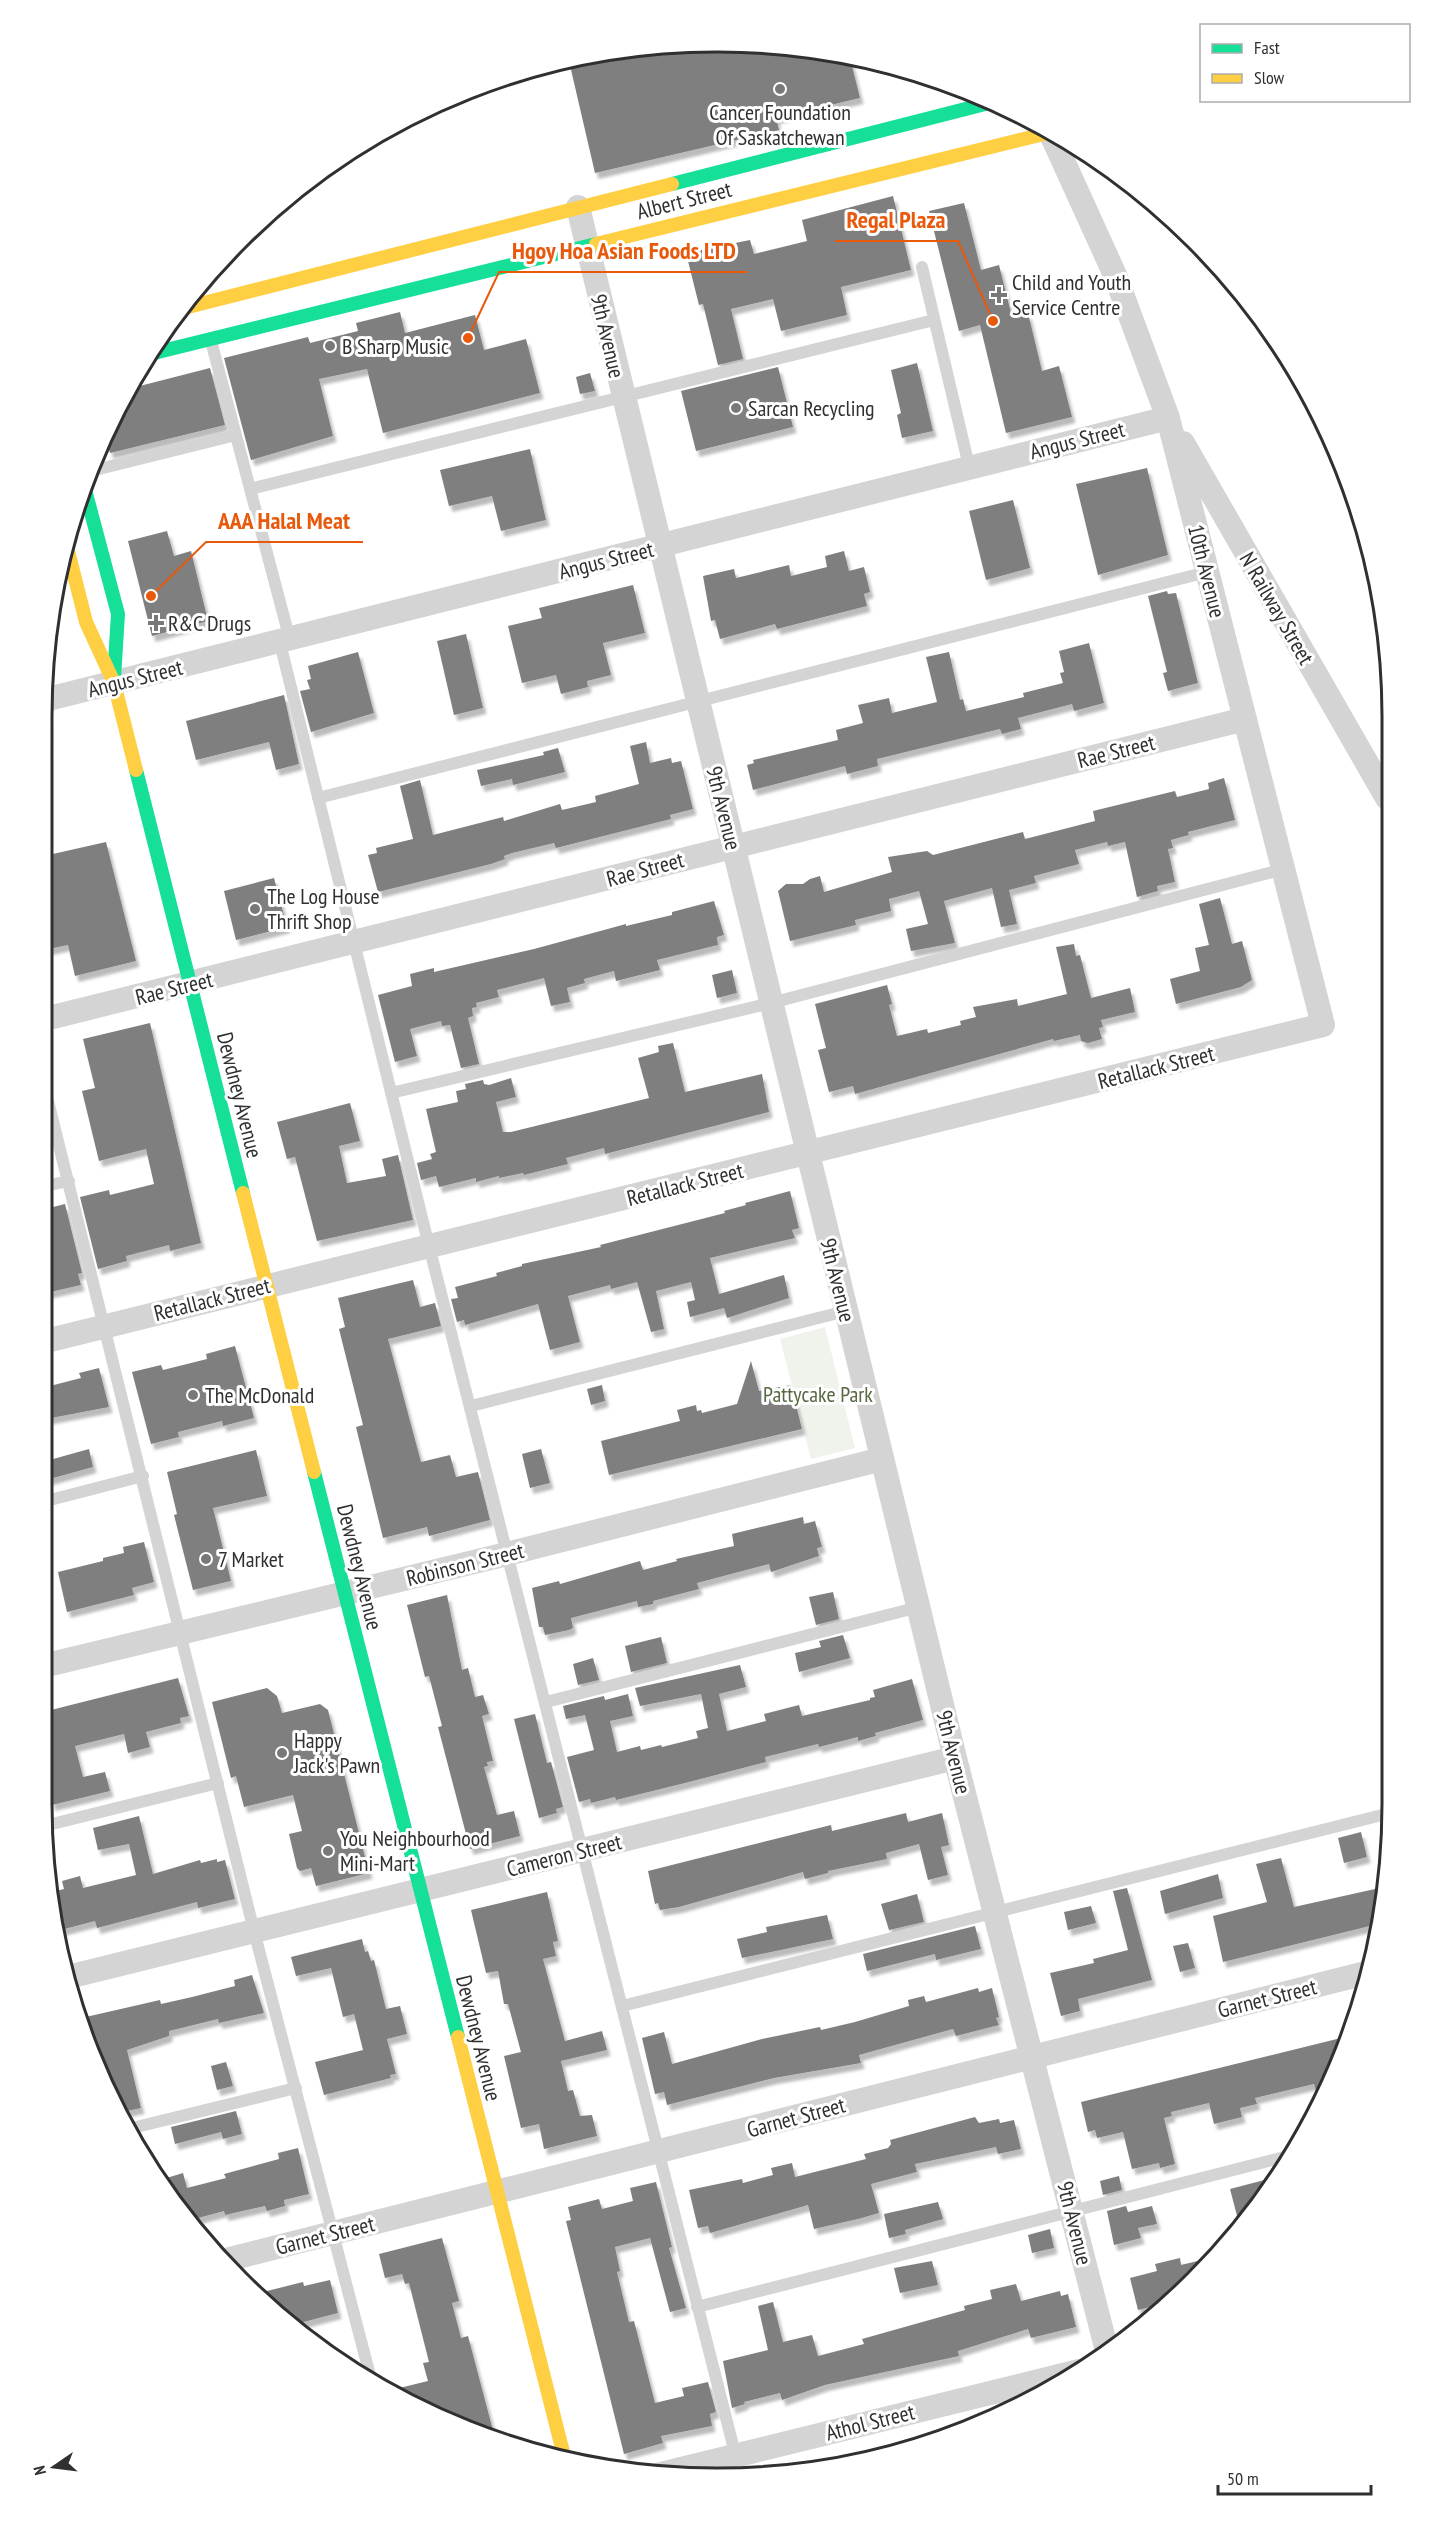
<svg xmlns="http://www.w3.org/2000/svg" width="1434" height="2521" font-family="'PT Sans Narrow',sans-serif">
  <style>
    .green { fill: #f0f3ec }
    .building { fill: #7f7f7f; filter: url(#shadow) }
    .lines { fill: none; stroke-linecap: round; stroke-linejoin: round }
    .lane { stroke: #d4d4d4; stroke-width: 12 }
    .street { stroke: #d4d4d4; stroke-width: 24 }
    .fast { stroke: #16e098; stroke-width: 14 }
    .slow { stroke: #ffcf43; stroke-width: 14 }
    .poi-dot { fill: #787878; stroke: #fff; stroke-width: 2 }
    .labels { text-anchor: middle; stroke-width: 6; stroke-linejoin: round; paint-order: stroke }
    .poi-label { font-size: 22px; fill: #303030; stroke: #fff; text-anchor: start }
    .street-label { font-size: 22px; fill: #303030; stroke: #fff }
    .park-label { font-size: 22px; fill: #556842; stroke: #fff }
    .rim { fill: none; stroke: #303030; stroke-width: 3 }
    .leader { fill: none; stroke: #e8590c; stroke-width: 2 }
    .callout-dot { fill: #e8590c; stroke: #fff; stroke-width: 2 }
    .callout-label { font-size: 24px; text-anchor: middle; font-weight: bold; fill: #e8590c; stroke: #fff; stroke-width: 6; stroke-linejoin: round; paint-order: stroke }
  </style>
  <defs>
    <filter id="shadow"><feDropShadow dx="3.5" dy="6" stdDeviation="1.5" flood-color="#0004"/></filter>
  </defs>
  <rect width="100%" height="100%" fill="#fff"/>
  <!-- green -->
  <path class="green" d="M825,1327L855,1448L811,1459L780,1339Z"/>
  <!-- building -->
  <path class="building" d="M673,43L805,48L850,58L860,98L776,118L779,130L595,173L569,61Z
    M893,196L911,270L841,287L847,315L781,331L773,299L731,309L743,359L718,365L703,304L699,305L686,253L750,240L754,254L807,241L802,220Z
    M964,203L981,270L999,265L1012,317L1028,313L1042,371L1059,366L1072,417L1006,433L980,325L959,331L929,211Z
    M400,312L405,333L475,315L484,350L526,339L540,393L383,433L367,369L319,379L333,436L251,460L224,358L308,337L310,343L358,331L356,323Z
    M917,363L933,431L902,438L897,415L901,413L891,370Z
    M778,367L793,427L696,451L681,391Z
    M210,368L225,425L110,453L106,438L128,389Z
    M590,373L595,391L580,394L576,377Z
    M530,449L546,520L501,531L492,496L449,506L440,470Z
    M1147,468L1168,555L1098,575L1076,484Z
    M1013,500L1030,568L986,580L969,511Z
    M167,531L174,556L191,551L208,621L152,636L128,541Z
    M844,551L849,571L864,567L870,592L864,594L867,606L777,629L775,624L720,639L715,620L711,621L703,576L734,569L736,578L789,565L791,576L827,567L825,556Z
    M633,585L645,633L603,643L611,675L587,681L588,687L561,694L556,675L522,683L508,626L542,618L539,608Z
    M1167,591L1168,594L1176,593L1198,683L1168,691L1163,673L1167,672L1148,596Z
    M466,634L483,708L454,715L437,641Z
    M1089,643L1104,703L1074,711L1072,704L1018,718L1021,729L1002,734L1000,729L877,759L878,766L847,774L845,766L753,790L747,765L754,763L753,760L838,740L836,730L863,723L858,705L889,698L892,713L937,702L926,657L949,652L960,700L963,699L966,711L1024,697L1023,693L1063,683L1060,673L1064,672L1059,651Z
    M358,652L374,713L311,732L300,691L310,689L307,680L311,679L308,666Z
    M284,695L299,764L276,770L269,742L196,760L186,721Z
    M646,742L650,763L671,758L672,763L681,761L693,809L670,815L671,819L556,848L554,843L512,853L504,856L505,859L491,864L378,892L368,855L377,853L376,848L413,839L400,786L420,780L433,835L503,817L504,821L560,804L562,810L596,802L595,796L639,784L630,746Z
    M558,748L565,772L513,785L512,779L481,786L477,770L544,755L543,752Z
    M1224,778L1235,820L1188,832L1189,835L1171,840L1173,848L1168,849L1175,882L1157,886L1158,891L1137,897L1125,842L1108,846L1107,842L1075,850L1079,864L1034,876L1036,883L1009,890L1017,924L1001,927L992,888L944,901L955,943L911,951L906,929L928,924L919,891L889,899L891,911L855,920L856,925L790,941L778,891L786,884H803L810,879L820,876L824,892L892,872L888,857L927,851L933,855L1023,832L1025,839L1095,821L1093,811L1175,791L1177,797L1209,789L1208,783Z
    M106,842L136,961L75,976L68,945L44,950V856Z
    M274,878L287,927L236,940L224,891Z
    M1220,898L1232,944L1242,941L1252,980L1241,987L1176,1004L1170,979L1200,971L1195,948L1209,945L1199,904Z
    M714,901L724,935L717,937L718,945L657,960L660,970L616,981L614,971L584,979L585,983L567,988L570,1002L551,1006L544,978L497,990L499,997L476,1003L477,1007L472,1008L473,1016L468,1018L479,1064L461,1068L450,1025L442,1026L441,1021L410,1029L417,1056L395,1062L378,995L412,986L410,974L434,968V972L534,949L626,924V926L672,915V912Z
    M1074,944L1076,956L1080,955L1091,998L1130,988L1135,1012L1101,1020L1103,1027L1099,1028L1102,1039L1088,1043L1081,1041L1080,1035L1054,1041L1053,1039L855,1094L853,1086L829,1092L818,1050L826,1048L815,1004L887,985L892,1004L889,1005L897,1036L927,1029L928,1033L961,1025L960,1021L976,1017L973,1007L1017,999L1018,1006L1067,994L1056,947Z
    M732,970L737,993L717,998L712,975Z
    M150,1023L201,1243L170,1251L169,1245L126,1256L127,1261L98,1269L80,1197L109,1190L110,1195L154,1184L146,1149L99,1161L82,1091L95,1088L83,1039Z
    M673,1043L685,1092L762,1074L769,1112L605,1154L604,1148L566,1158L568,1164L524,1175L523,1173L499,1178V1176L476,1182V1178L439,1187L436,1176L421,1180L417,1163L432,1159L430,1154L436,1152L426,1109L458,1102L456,1091L466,1089L465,1084L483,1080L484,1084L489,1085L511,1078L516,1097L496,1102L503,1132H511L649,1098L638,1058L659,1052L658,1046Z
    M350,1103L360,1141L339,1146L347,1183L386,1176L382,1159L398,1155L413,1220L317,1241L295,1157L287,1159L277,1122Z
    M790,1191L799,1228L792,1230L795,1238L710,1258L719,1294L784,1275L789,1298L727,1318L724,1308L690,1317L687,1302L695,1300L691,1282L656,1291L664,1329L651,1332L637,1282L611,1289L610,1285L568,1296L580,1342L550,1350L538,1304L465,1325L464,1320L457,1322L451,1299L458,1298L455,1287L497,1276L496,1273L522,1266V1264L601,1247L600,1245L725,1213L724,1211L746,1205L745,1203Z
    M65,1204L82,1273L78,1274L81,1285L46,1293V1267L52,1266L45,1239V1209Z
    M413,1280L420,1307L435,1303L441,1326L388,1339L421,1462L450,1455L456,1477L478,1472L490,1520L429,1536L427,1527L383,1538L356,1427L363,1425L339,1329L345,1327L338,1298Z
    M235,1346L254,1418L223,1426L222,1421L178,1432L179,1437L151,1444L132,1372L161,1365L163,1370L207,1359L206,1354Z
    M751,1361L759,1391L791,1385L802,1429L609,1475L601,1441L680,1421L677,1410L696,1405L697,1411L701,1410L702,1413L737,1404Z
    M99,1368L109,1407L46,1419V1387L81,1378L79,1373Z
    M602,1385L605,1401L591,1405L587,1389Z
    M89,1449L93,1467L46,1480V1461Z
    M541,1449L550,1483L530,1488L522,1454Z
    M256,1450L267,1496L213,1508L231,1581L193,1590L174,1515L177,1514L167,1472Z
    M803,1517L804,1524L815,1521L822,1547L817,1548L819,1556L771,1572L769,1564L697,1583L699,1589L653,1601V1604L638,1607L637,1601L571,1618L573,1628L569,1630L545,1635L543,1627H539L532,1588L559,1581L560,1584L640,1561L643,1570L677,1561L676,1559L734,1546L732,1534Z
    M144,1542L154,1582L132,1588L134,1595L67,1612L58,1572L103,1561V1558L124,1553L123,1547Z
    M833,1592L839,1619L816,1625L809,1597Z
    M447,1595L462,1670L468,1668L475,1697L483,1695L489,1714L482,1716L493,1761L487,1762L488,1766L484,1767L497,1815L514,1811L520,1836L470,1849L438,1727L442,1726L429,1676L425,1677L407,1605Z
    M843,1635L850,1658L799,1672L795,1653L821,1647L819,1641Z
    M661,1637L667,1663L631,1672L625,1646Z
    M593,1658L599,1680L578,1685L573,1664Z
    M740,1665L746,1687L719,1694L727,1731L766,1721L764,1714L799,1705L802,1716L870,1700V1698L875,1697L873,1690L912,1679L923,1720L875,1733L876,1736L858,1741V1737L819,1747L818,1744L765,1757L766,1762L685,1783L616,1800L615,1797L591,1803L590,1799L579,1802L567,1757L594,1750L585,1715L566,1719L563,1706L604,1696L605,1700L628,1694L633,1716L610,1721L617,1752L640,1746L641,1750L661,1745L662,1747L698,1738L696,1731L708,1728L701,1694L640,1706L635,1688Z
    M178,1678L189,1716L180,1718L181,1723L146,1732L150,1747L128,1753L124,1734L75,1746L83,1777L105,1772L110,1791L52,1805L47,1789V1711Z
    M267,1688L277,1696L282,1713L320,1704L328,1710L369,1873L316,1886L311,1868L300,1871L297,1868L289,1834L302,1831L293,1795L244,1807L236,1776L231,1778L212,1702Z
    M535,1714L547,1763L551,1762L563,1807L556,1809L557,1813L539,1818L514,1719Z
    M906,1813L908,1822L942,1813L949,1845L941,1847L948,1875L928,1880L919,1844L886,1853L887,1859L828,1871V1873L805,1879L803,1872L679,1907L660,1910L658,1903L655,1904L648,1871L831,1825L832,1831Z
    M139,1816L153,1874L200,1860L201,1863L217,1859V1862L225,1860L235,1899L198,1908L197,1902L97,1928L95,1921L57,1931L48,1893L64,1889L62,1881L80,1876L83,1888L136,1875L129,1844L98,1850L93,1828Z
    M1361,1832L1367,1857L1344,1863L1338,1838Z
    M1281,1858L1294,1907L1384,1887L1378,1924L1223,1962L1213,1916L1267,1902L1256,1864Z
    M1218,1874L1223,1898L1165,1914L1160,1891Z
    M1127,1888L1152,1980L1078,1999L1080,2011L1061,2016L1050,1973L1094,1963L1093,1959L1128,1950L1113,1891Z
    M547,1892L558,1941L553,1942L556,1956L543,1959L565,2041L602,2031L607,2050L561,2061L568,2091L573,2090L580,2116L592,2115L597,2136L544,2149L539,2124L521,2128L504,2056L521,2052L508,2004H504L498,1971L486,1973L471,1910Z
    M917,1894L924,1922L889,1930L881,1904Z
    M1091,1906L1096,1923L1068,1930L1064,1912Z
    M827,1915L833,1939L742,1958L737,1939L767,1932L766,1927Z
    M975,1926L981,1949L936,1960L935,1954L867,1971L863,1954Z
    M362,1939L365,1952L368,1951L371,1961L374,1960L386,2009L400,2006L407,2034L387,2039L396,2074L390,2075L391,2078L324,2095L315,2062L363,2050L354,2014L343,2017L331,1968L296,1976L291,1957Z
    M1188,1943L1195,1968L1180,1972L1173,1946Z
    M252,1975L264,2013L219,2023L218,2019L169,2031V2036L127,2050L141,2108L118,2113L77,2019L160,2000L161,2004L192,1997L235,1986L234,1980Z
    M978,1988L979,1992L992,1988L999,2017L996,2018L999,2025L956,2036L953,2029L859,2055L861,2063L774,2078L667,2105L664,2092L655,2094L642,2038L664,2032L672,2064L762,2039L820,2027L821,2030L855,2022L909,2006L908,2000L924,1996L926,2002Z
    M1345,2037L1319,2100L1314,2084L1255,2098L1257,2104L1240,2108L1242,2117L1214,2124L1209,2103L1171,2112L1172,2116L1164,2118L1175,2164L1160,2168L1159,2163L1132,2169L1123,2132L1097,2138L1095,2130L1088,2132L1081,2102Z
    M226,2062L233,2086L217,2090L211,2066Z
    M236,2111L242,2134L223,2139L221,2132L175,2144L171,2127Z
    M975,2117L979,2123L999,2119L1000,2123L1014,2120L1021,2149L998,2154L996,2147L915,2164L917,2172L871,2184L879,2213L858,2219L814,2229L808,2205L710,2233L708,2226L698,2228L689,2190L742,2179L743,2183L773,2175L771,2168L792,2163L795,2177L866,2159L864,2154L888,2148L891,2144L890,2140Z
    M298,2148L309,2194L284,2200L285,2206L267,2211L265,2206L225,2215L224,2211L187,2221L160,2180L183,2173L187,2188L226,2178L224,2174L279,2159L278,2153Z
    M1119,2176L1122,2190L1103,2195L1100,2181Z
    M1276,2177L1262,2196L1240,2227L1230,2189Z
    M656,2182L672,2247L669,2248L686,2308L670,2312L650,2238L615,2247L620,2271L617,2272L629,2322L634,2321L655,2403L684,2396L682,2388L708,2382L716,2412L710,2414L712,2426L661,2436L663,2443L624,2454L566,2221L571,2220L568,2207L599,2199L602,2209L633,2201L630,2188Z
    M938,2202L943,2219L905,2230L906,2234L889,2238L884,2214Z
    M1126,2206L1128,2212L1152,2206L1157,2224L1138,2228L1141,2238L1114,2245L1107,2211Z
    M1050,2229L1054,2248L1032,2253L1028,2235Z
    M442,2238L459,2301L452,2303L461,2338L468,2336L495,2438L419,2410L387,2391L428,2381L423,2363L429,2362L409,2283L405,2284L402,2274L385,2278L379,2254Z
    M1218,2256L1173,2301L1138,2310L1130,2278L1157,2271L1155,2264L1180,2258L1181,2265Z
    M932,2261L938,2285L900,2293L894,2268Z
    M330,2280L338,2313L292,2325L255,2294L303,2282L304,2286Z
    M1016,2284L1021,2301L1060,2291L1061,2296L1068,2294L1076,2327L1031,2338L1028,2329L958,2351L959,2356L825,2385L782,2400L780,2393L744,2402L745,2404L732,2408L723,2361L768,2350L758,2306L773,2302L783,2342L812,2335L818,2356L864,2344L862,2339L965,2310L964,2306L992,2299L990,2290Z"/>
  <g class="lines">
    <!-- lane -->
    <path class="lane" d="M922,267L969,466
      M211,341L290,640
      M91,471L236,435
      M250,489L934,320
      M280,643L429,1246L741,2477
      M318,798L1207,572
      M45,1089L254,1931L372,2383
      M391,1093L771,1003L1284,869
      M45,1186L69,1181
      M471,1406L846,1311
      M46,1501L143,1476
      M546,1702L919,1607
      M48,1825L218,1783
      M622,2006L1390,1813
      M128,2129L296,2088
      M697,2307L1292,2155"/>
    <!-- street -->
    <path class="street" d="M578,207L955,1758L1107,2351
      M1183,443L1387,798
      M44,700L1168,418
      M45,1019L1245,719
      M46,1341L1323,1025L1168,418L1115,275L1050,132
      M47,1665L507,1554L882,1459
      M68,1977L955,1758
      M222,2261L1370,1972
      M661,2474L1079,2371"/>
    <!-- fast -->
    <path class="fast" d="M672,184L989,103
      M150,354L596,244
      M84,486L118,614L114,678
      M136,770L243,1193
      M314,1472L458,2037"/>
    <!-- slow -->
    <path class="slow" d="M596,244L1052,132
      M184,308L672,184
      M68,551L86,622L114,683L136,770
      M243,1193L314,1472
      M458,2037L565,2460"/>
  </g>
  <!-- markers -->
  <g class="poi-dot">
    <circle cx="780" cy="89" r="6"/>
    <path d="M996 286h6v6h6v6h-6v6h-6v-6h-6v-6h6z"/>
    <circle cx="330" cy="346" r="6"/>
    <circle cx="736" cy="408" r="6"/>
    <path d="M153 614h6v6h6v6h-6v6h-6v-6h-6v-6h6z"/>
    <circle cx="255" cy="909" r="6"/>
    <circle cx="193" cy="1395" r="6"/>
    <circle cx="206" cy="1559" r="6"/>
    <circle cx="282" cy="1753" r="6"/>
    <circle cx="328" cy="1851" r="6"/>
  </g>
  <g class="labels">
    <!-- poi labels -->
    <g class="poi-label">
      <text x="780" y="120" text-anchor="middle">Cancer Foundation<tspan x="780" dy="25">Of Saskatchewan</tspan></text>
      <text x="1012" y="290">Child and Youth<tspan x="1012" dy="25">Service Centre</tspan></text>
      <text x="342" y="354">B Sharp Music</text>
      <text x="748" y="416">Sarcan Recycling</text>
      <text x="168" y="631">R&amp;C Drugs</text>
      <text x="267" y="904">The Log House<tspan x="267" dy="25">Thrift Shop</tspan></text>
      <text x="205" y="1403">The McDonald</text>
      <text x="218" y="1567">7 Market</text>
      <text x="294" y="1748">Happy<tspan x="294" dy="25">Jack's Pawn</tspan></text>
      <text x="340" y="1846">You Neighbourhood<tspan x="340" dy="25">Mini-Mart</tspan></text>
    </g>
    <!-- street labels -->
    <g class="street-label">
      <text transform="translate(684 200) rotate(-14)" y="8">Albert Street</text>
      <text transform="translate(608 336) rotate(77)" y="8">9th Avenue</text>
      <text transform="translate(1077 440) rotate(-14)" y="8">Angus Street</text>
      <text transform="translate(606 560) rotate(-14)" y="8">Angus Street</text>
      <text transform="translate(1207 571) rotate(76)" y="8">10th Avenue</text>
      <text transform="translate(1277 608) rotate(60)" y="8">N Railway Street</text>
      <text transform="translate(135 678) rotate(-14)" y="8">Angus Street</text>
      <text transform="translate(1116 751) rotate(-14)" y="8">Rae Street</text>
      <text transform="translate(724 808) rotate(76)" y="8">9th Avenue</text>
      <text transform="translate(645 869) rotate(-15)" y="8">Rae Street</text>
      <text transform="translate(174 988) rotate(-14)" y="8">Rae Street</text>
      <text transform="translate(1156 1067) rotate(-14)" y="8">Retallack Street</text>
      <text transform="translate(240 1095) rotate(76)" y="8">Dewdney Avenue</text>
      <text transform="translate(685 1184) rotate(-14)" y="8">Retallack Street</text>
      <text transform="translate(838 1280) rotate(76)" y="8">9th Avenue</text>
      <text transform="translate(212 1299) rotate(-14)" y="8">Retallack Street</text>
      <text transform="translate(465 1564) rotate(-14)" y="8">Robinson Street</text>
      <text transform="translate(360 1567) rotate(76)" y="8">Dewdney Avenue</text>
      <text transform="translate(954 1752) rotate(76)" y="8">9th Avenue</text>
      <text transform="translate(564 1855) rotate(-14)" y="8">Cameron Street</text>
      <text transform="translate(1267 1998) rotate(-14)" y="8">Garnet Street</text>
      <text transform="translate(479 2038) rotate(76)" y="8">Dewdney Avenue</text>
      <text transform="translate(796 2117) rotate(-15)" y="8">Garnet Street</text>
      <text transform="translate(1075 2223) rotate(76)" y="8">9th Avenue</text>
      <text transform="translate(325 2235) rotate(-14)" y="8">Garnet Street</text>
      <text transform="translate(870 2422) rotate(-14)" y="8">Athol Street</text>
    </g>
    <!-- park labels -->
    <g class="park-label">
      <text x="818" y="1402">Pattycake Park</text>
    </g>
  </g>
  <!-- crop -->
  <path d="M0 0H1434V2521H0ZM716 52H718A664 664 0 0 1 1382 716V1804A664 664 0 0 1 718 2468H716A664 664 0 0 1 52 1804V716A664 664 0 0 1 716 52Z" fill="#fff" fill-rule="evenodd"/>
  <path class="rim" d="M716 52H718A664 664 0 0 1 1382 716V1804A664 664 0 0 1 718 2468H716A664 664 0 0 1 52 1804V716A664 664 0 0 1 716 52Z"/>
  <!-- callouts -->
  <path class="leader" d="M993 321L958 241H835M468 338L499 272H748M151 596L206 542H363"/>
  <g class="callout-dot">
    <circle cx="993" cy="321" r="6"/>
    <circle cx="468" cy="338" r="6"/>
    <circle cx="151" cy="596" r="6"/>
  </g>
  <g class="callout-label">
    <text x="896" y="228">Regal Plaza</text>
    <text x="624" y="259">Hgoy Hoa Asian Foods LTD</text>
    <text x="284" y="529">AAA Halal Meat</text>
  </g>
  <!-- legend -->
  <rect x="1200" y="24" width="210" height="78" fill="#ffffff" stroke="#acacac" stroke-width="1.5"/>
  <rect x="1212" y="44" width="30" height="9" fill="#16e098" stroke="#acacac" stroke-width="1.5"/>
  <text x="1254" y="54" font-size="18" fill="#303030">Fast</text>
  <rect x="1212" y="74" width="30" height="9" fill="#ffcf43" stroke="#acacac" stroke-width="1.5"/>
  <text x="1254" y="84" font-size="18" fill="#303030">Slow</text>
  <!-- north arrow -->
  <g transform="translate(54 2467) rotate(256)" stroke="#ffffff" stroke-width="4.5" paint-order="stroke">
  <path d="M0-4.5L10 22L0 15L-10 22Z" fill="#303030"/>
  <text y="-9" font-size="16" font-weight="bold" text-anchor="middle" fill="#303030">N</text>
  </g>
  <!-- scale -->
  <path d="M1218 2485v9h153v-9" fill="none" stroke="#303030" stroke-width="3"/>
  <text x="1227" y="2485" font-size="18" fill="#303030" stroke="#ffffff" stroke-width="4.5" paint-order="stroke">50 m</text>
</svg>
